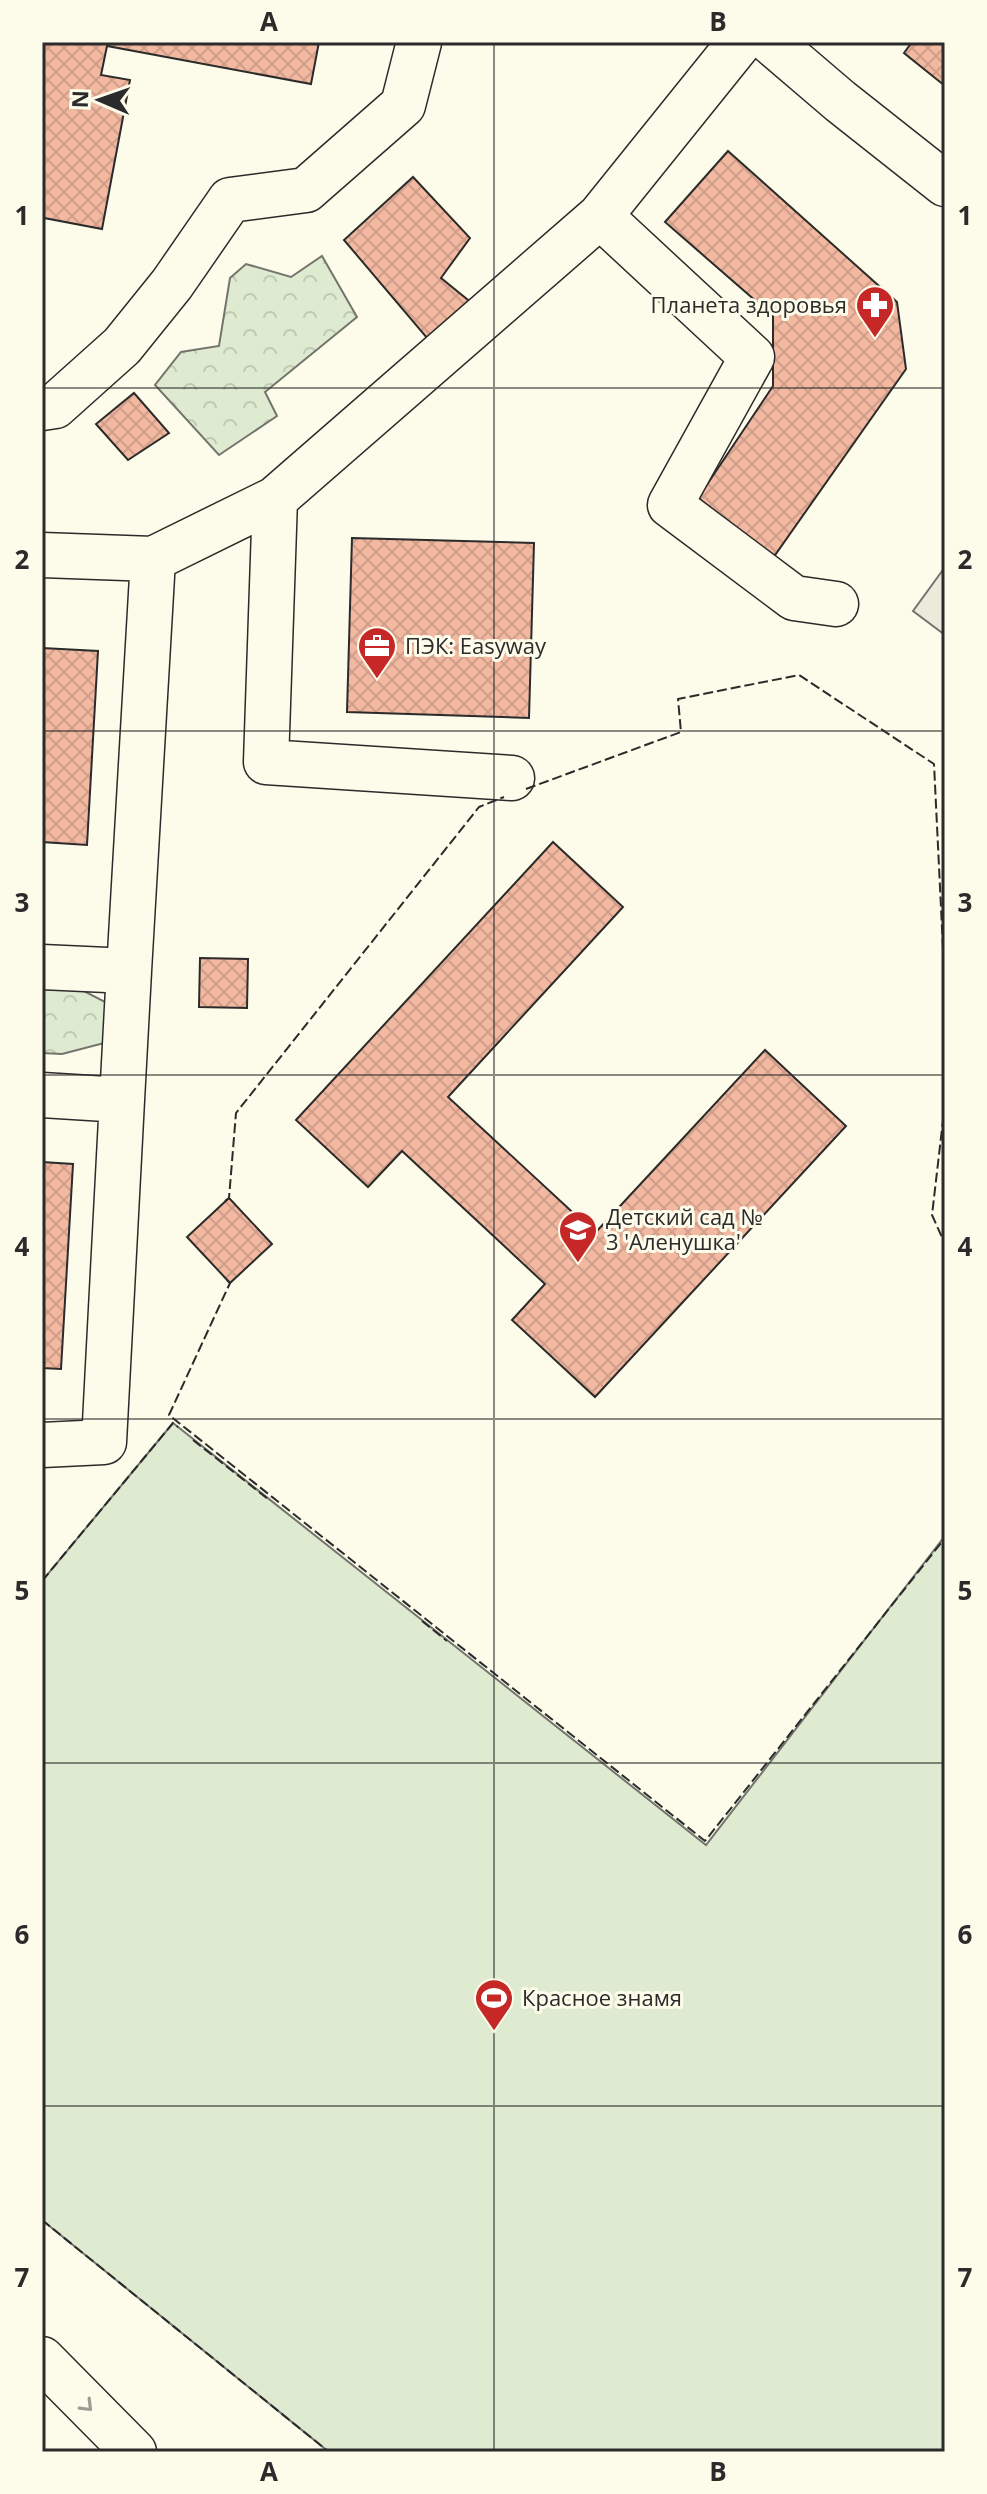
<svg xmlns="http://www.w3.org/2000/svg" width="987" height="2494" font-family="'Open Sans',sans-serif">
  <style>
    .forest { fill: url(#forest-crowns); stroke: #74746e; stroke-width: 2 }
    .garden { fill: #deebd1; stroke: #74746e; stroke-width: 2 }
    .parking { fill: #eceadb; stroke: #74746e; stroke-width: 2 }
    .building { fill: url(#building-cross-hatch); stroke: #2b2b2b; stroke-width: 2 }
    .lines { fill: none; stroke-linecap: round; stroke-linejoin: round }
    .minor-casing { stroke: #2b2b2b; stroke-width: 47 }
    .secondary-casing { stroke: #2b2b2b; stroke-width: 47 }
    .minor { stroke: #fdfbea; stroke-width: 44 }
    .secondary { stroke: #fdfbea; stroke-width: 44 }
    .fence { stroke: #2b2b2b; stroke-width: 2; stroke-dasharray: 10 4; stroke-linecap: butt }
    .oneway { stroke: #9e9d94 }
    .grid { fill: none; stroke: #2b2b2b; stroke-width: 2; stroke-opacity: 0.55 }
    .labels { text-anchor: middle; stroke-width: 6; stroke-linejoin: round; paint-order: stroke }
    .poi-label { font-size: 22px; fill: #2b2b2b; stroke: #fdfbea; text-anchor: start }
    .neatline { fill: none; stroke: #2b2b2b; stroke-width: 3 }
    .grid-label { font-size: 26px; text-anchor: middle; font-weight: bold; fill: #2b2b2b }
  </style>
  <defs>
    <pattern id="forest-crowns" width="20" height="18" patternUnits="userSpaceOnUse" patternTransform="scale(2)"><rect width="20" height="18" fill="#deebd1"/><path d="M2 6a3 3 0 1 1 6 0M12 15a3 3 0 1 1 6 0" fill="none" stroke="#bfcab4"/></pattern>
    <pattern id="building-cross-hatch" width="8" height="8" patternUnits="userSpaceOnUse" patternTransform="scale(2)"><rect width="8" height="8" fill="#f2b8a0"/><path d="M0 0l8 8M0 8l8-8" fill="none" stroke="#d09e8a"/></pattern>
  </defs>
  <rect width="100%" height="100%" fill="#fdfbea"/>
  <!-- forest -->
  <path class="forest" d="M322,256L357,317L265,392L277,416L219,455L155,385L181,352L219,346L230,278L246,264L291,277Z
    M42,989L82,990L113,1006L112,1041L62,1054L42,1053Z"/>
  <!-- garden -->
  <path class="garden" d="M173,1423L706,1845L945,1536V2452H329L42,2220V1581Z"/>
  <!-- parking -->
  <path class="parking" d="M945,567V635L913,611Z"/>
  <!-- building -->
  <path class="building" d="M42,42H319L311,84L107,46L101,75L130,80L102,229L44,218L42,231Z
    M912,42H945V86L904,53Z
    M728,151L897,302L906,369L773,558L698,498L773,386V316L665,222Z
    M413,177L470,238L441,278L473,304L427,338L344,240Z
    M134,393L169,433L128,460L96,424Z
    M352,538L534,543L529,718L347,712Z
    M42,648L98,651L87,845L42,842Z
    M553,842L623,907L448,1097L595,1233L765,1050L846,1126L595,1397L512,1320L545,1284L402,1151L368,1187L296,1120Z
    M200,958L248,959L247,1008L199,1007Z
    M42,1162L73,1164L61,1369L42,1368Z
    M229,1198L272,1244L230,1283L187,1237Z"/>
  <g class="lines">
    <defs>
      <path id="minor" d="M740,42L600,216L752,357L670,505L794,598L836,604
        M771,42L840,101L945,184
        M42,408L55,406L122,346L172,284L230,200L306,190L403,105L419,42
        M42,555L153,559L275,499
        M512,778L266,762L275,499L600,216
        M42,967L129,971L153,559
        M42,1095L122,1100L129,971
        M42,1445L104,1442L122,1100"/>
      <path id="secondary" d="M42,2359L134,2452"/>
    </defs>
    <!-- minor casing -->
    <use href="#minor" class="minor-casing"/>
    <!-- secondary casing -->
    <use href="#secondary" class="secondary-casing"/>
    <!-- minor -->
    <use href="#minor" class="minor"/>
    <!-- secondary -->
    <use href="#secondary" class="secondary"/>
    <!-- fence -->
    <path class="fence" d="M526,789L681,732L678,699L799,675L934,764L945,990
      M945,1103L932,1215L945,1244
      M225,1201L229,1198L236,1113L479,807L504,797
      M227,1280L230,1283L169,1415L705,1841L945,1538
      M193,1440L268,1499
      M42,1581L173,1423L178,1427
      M422,1621L447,1641
      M42,2220L329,2452"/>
  </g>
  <!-- one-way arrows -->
  <defs><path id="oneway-chevron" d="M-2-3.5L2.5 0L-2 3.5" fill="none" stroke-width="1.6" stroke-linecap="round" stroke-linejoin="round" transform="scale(2)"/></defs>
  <use class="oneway" href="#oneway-chevron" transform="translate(87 2406) rotate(45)"/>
  <!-- grid -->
  <path class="grid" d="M494,42V2452M42,388H945M42,731H945M42,1075H945M42,1419H945M42,1763H945M42,2106H945"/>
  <!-- icons -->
  <defs>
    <symbol id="pharmacy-pin" viewBox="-11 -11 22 30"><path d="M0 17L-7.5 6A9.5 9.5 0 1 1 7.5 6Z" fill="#c62828" stroke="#fdfbea"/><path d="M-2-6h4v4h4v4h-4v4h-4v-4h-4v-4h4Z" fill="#fff"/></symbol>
    <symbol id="office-pin" viewBox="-11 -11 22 30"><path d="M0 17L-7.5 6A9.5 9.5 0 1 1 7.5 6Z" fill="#c62828" stroke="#fdfbea"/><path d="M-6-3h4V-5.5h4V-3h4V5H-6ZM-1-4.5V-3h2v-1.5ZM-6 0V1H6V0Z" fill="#fff"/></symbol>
    <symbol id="school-pin" viewBox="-11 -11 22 30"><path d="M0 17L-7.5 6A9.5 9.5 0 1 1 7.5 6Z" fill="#c62828" stroke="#fdfbea"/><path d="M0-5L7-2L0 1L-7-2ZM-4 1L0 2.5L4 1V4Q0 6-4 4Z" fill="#fff"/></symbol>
    <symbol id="stadium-pin" viewBox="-11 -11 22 30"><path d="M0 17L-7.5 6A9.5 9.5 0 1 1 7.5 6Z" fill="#c62828" stroke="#fdfbea"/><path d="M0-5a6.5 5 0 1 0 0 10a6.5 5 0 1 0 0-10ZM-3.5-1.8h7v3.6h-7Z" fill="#fff"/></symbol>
  </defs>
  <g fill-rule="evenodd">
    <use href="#pharmacy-pin" x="853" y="283" width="44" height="60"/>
    <use href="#office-pin" x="355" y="624" width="44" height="60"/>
    <use href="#school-pin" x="556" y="1208" width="44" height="60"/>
    <use href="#stadium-pin" x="472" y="1976" width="44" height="60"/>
  </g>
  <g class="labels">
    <!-- poi labels -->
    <g class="poi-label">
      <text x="847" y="313" text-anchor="end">Планета здоровья</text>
      <text x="405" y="654">ПЭК: Easyway</text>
      <text x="606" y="1225">Детский сад №<tspan x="606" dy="25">3 'Аленушка'</tspan></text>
      <text x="522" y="2006">Красное знамя</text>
    </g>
  </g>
  <!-- border -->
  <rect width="987" height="2494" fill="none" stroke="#fdfbea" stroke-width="88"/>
  <!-- north arrow -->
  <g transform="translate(100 100) rotate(272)" stroke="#fdfbea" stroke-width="6" paint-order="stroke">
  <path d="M0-6L14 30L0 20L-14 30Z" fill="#2b2b2b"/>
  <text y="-12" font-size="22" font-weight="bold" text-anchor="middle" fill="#2b2b2b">N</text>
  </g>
  <rect x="44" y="44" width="899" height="2406" class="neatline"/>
  <g class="grid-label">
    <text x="269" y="31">A</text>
    <text x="718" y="31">B</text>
    <text x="22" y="225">1</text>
    <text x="965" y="225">1</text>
    <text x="22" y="569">2</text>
    <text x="965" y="569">2</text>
    <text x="22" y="912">3</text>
    <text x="965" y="912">3</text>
    <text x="22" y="1256">4</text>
    <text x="965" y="1256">4</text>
    <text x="22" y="1600">5</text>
    <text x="965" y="1600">5</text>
    <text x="22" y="1944">6</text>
    <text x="965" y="1944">6</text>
    <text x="22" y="2287">7</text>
    <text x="965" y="2287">7</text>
    <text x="269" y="2481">A</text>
    <text x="718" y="2481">B</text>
  </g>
</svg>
